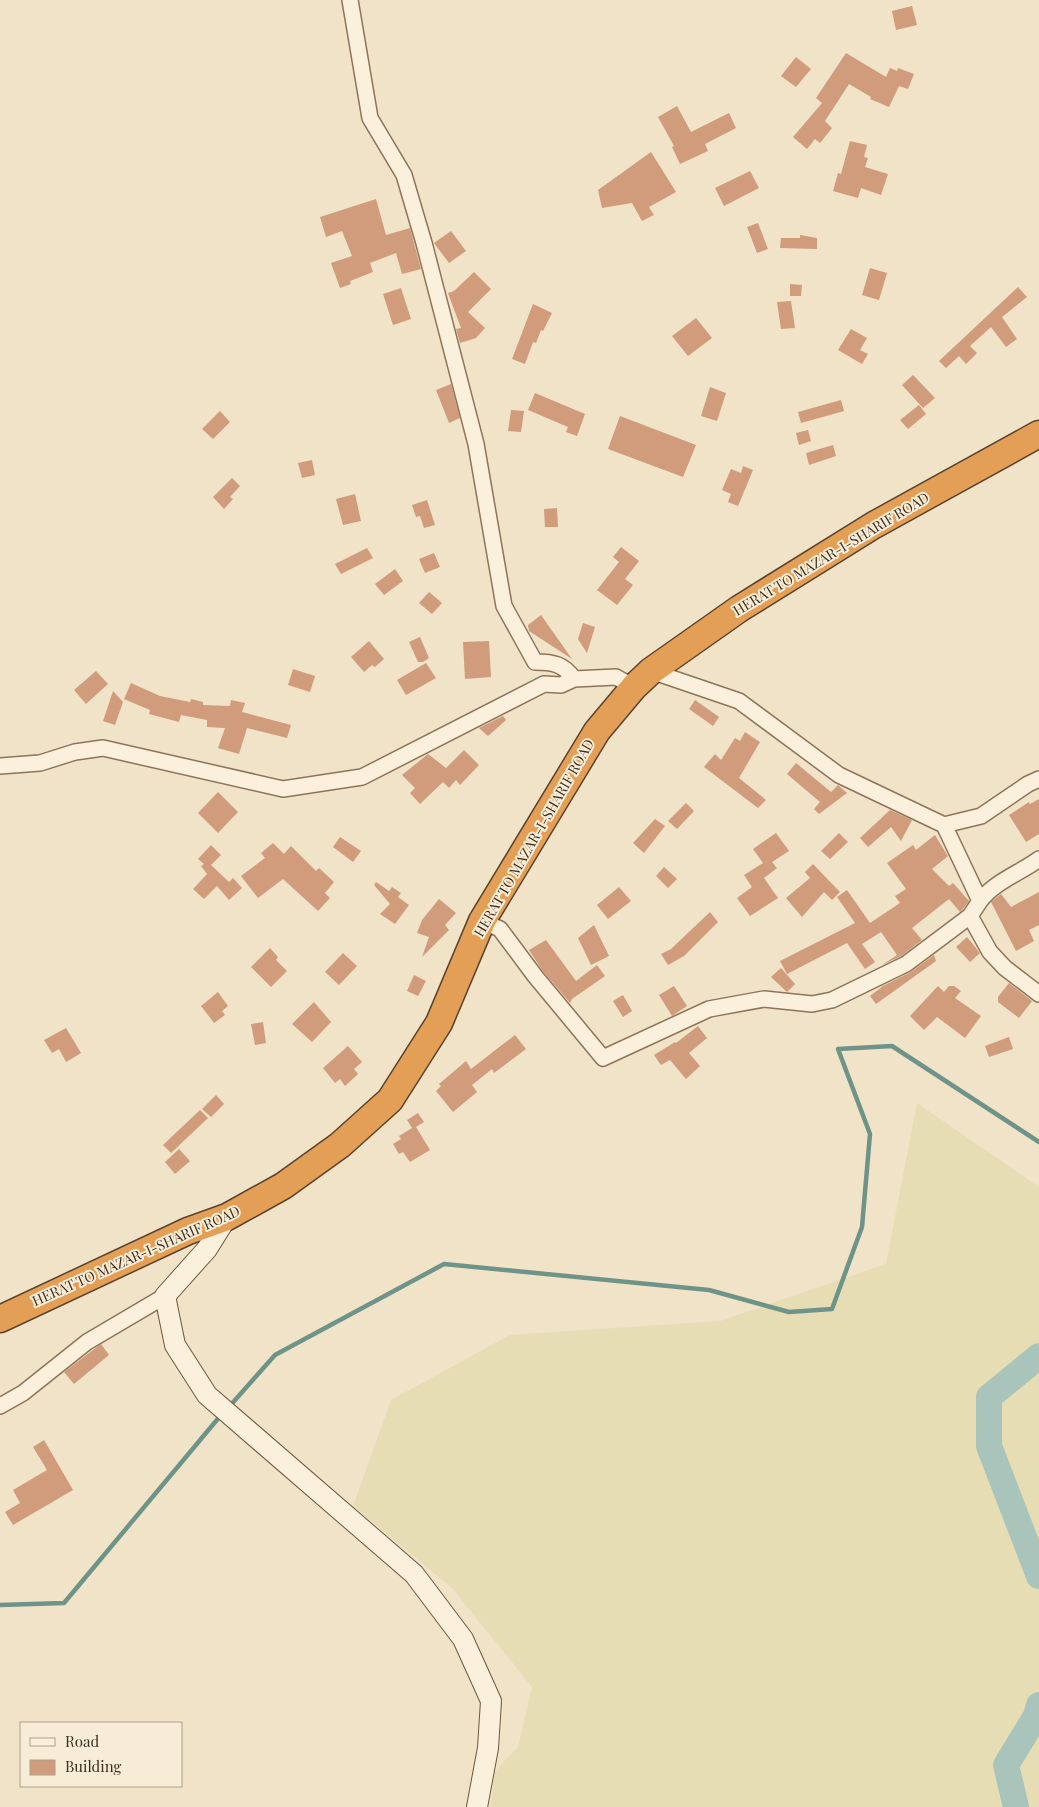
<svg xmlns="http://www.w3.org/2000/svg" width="1039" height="1807" font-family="'Playfair Display',serif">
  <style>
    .farmland { fill: #e6ddb4 }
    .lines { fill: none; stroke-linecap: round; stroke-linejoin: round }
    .stream { stroke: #6e9389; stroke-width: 4.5 }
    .river { stroke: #a8c4bb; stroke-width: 26 }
    .building { fill: #d09c7b }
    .street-casing { stroke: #8d745b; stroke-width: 18 }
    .secondary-casing { stroke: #6f553e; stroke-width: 22 }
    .highway-casing { stroke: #5b422f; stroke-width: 29 }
    .street { stroke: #faf0db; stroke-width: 15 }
    .secondary { stroke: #faf0db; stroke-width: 20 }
    .highway { stroke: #e29f55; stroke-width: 26 }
    .labels { text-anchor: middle; stroke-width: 4; stroke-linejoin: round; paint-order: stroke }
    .street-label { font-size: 14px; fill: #3d2d1f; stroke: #f7edd7 }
  </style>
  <rect width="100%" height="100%" fill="#f0e3c7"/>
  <!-- farmland -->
  <path class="farmland" d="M917,1103L1039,1187V1807H491L494,1772L518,1747L532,1687L452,1588L353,1506L391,1400L510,1335L720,1321L886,1264Z"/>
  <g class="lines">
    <!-- stream -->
    <path class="stream" d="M228,1408L275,1355L444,1264L709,1290L789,1312L832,1309L862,1227L870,1134L838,1049L892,1046L1039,1142
      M0,1605L64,1603L221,1415"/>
    <!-- river -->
    <path class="river" d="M1039,1356L989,1397V1446L1039,1576
      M1016,1807L1006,1765L1036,1716L1039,1705"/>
  </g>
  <!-- building -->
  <path class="building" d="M912,6L917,25L896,30L892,11Z
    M846,53L886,77L890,68L897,71L898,68L914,74L908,89L899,86L889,107L870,99L871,97L849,84L825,121L832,128L820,143L815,139L807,149L793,137L822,103L816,98Z
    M796,57L811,69L796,87L781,76Z
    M677,106L691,132L729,113L736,128L705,144L708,151L680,164L672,147L674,146L658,117Z
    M850,141L867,145L864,157L868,158L865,167L888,174L881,195L861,188L858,198L833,191L838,173L841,174Z
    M651,152L676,192L649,207L654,215L642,221L632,203L602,208L598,190Z
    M750,171L759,188L724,206L715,188Z
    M376,199L386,235L410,228L421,269L402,274L396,253L370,263L373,272L350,281L351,284L340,288L331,263L352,256L342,231L326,237L320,217Z
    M758,223L768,249L757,253L747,227Z
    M451,231L466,251L449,263L434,243Z
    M800,235L817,238V249L780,248L781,238H800Z
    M870,268L887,273L879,300L862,295Z
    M474,272L491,289L468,312L485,328L476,338L460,343L456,329L461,328L448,293L454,291Z
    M790,284L802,285L801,296H790Z
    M1018,287L1027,297L1002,317L1017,339L1006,347L991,327L970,346L977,353L966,364L959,356L946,368L939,361Z
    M401,288L411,319L393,325L383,294Z
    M791,301L795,328L781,329L777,302Z
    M533,304L552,313L543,331L541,330L536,343L533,342L525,364L512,359Z
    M696,318L712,338L688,356L672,336Z
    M851,329L867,338L860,350L868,354L862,364L838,350Z
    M913,375L935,398L923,408L902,385Z
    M451,384L460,418L449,423L436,390Z
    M710,387L726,393L717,421L701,416Z
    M535,393L585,414L577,436L566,432L568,427L528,410Z
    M841,400L844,411L801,423L798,412Z
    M919,405L926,414L908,429L900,420Z
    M511,410L524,411L521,432L508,431Z
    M220,411L230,422L213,439L202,429Z
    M620,416L696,445L683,477L608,449Z
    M808,430L811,441L799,445L796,433Z
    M833,445L836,456L809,465L806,453Z
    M312,460L315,475L302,478L298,463Z
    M743,466L753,470L738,506L728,502L731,494L722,490L731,469L741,473Z
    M232,478L240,486L230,497L233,499L224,509L213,497Z
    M355,494L361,521L343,525L336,499Z
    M427,500L435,525L424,528L420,516L416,517L412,505Z
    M557,508L558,527H545L544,509Z
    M621,547L639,561L625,579L633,585L617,605L597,590L619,562L613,557Z
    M367,548L373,558L341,574L335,564Z
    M434,553L440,567L425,573L419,559Z
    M395,569L403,581L384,595L375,584Z
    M429,592L442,603L432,614L419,603Z
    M541,615L572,659L529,631L528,625Z
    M583,623L595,627L587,653L578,639Z
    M420,637L429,658L423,662H418L409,642Z
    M369,641L384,659L375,667L372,665L364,672L351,657Z
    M489,641L491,677L465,679L463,642Z
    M426,663L436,678L406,695L397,680Z
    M293,669L315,676L310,692L288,685Z
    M96,671L108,684L86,704L74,690Z
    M131,683L160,696L190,702L191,699L203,702V705L230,706L231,700L245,703L242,712L291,725L287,738L247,728L239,754L218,748L225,728L207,727V720L181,715L179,722L149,714L150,710L124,699Z
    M113,691L123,702L115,725L103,721Z
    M695,700L719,717L713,726L689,709Z
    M503,716L506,720L488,736L479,728Z
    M745,732L760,742L739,778L766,800L758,808L704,767L715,754L721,760L735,738L740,741Z
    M464,750L479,765L460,785L456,780L449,788L443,782L420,804L410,793L415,788L402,775L428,754L446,768Z
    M796,763L831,792L838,785L847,793L819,814L814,809L820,802L787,774Z
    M218,792L238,812L218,833L198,813Z
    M1039,799V834L1026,842L1009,815L1029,802L1030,804Z
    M686,803L694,811L677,829L668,821Z
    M890,810L912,820L901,841L891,827L868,847L860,838Z
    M655,819L665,826L644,853L633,843Z
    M776,833L789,851L772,862L777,868L764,878L778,898L750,916L737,898L752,887L744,875L763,863L753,849Z
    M839,833L848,842L830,859L821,851Z
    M935,835L948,856L932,869L949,886L953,883L969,901L963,909L960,912L949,899L912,928L922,940L901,956L882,965L897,955L881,932L862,944L875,962L865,969L847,943L787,974L780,961L855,923L837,897L847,890L870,923L900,903L895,896L906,889L887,863L913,845L916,850Z
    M340,837L361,851L353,862L333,847Z
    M273,843L284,854L291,846L316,871L319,868L334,882L325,893L330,898L318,911L283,879L258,898L241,876L265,858L261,853Z
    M211,845L221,855L211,865L229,882L233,878L242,888L229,900L217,886L204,899L193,889L207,874L201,866L204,864L198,859Z
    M813,864L840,892L832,900L824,892L802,917L786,898L810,878L805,872Z
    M664,867L677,879L668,888L656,876Z
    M376,882L389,891L392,887L401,893L398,897L409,905L395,924L380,914L390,904L374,885Z
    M619,887L631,901L608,919L597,905Z
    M1039,892V925L1029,930L1034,941L1016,951L991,902L1001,894L1011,907Z
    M439,899L456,913L445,925L449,930L422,957L429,937L417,933L422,920Z
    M710,912L718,922L684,956L668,965L661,954L671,949Z
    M594,925L609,956L591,965L578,938Z
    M967,937L980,953L970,962L956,947Z
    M546,940L576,981L597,965L605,976L572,999L570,1003L542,970L529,950Z
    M270,948L278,957L276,960L287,971L271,987L251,967Z
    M343,953L357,966L339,985L325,972Z
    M934,955L936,961L876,1004L870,996L883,986L911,972Z
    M781,968L795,984L787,992L771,977Z
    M414,975L426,981L418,996L407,991Z
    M1009,983L1032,1001L1019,1018L998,1002V997Z
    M674,986L687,1006L672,1016L659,995Z
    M938,986L944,992L949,986H954L961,991L955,998L981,1016L965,1038L937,1017L924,1030L910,1016Z
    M218,992L228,1006L222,1011L225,1015L214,1023L201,1006Z
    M623,995L632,1011L623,1017L613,1001Z
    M314,1002L331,1022L312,1042L292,1024Z
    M263,1022L266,1043L255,1045L251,1024Z
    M698,1026L707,1038L689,1053L700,1066L686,1079L670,1060L661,1065L654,1055L675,1042L676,1043Z
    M66,1028L81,1053L66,1062L59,1049L52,1053L44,1040Z
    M515,1035L526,1049L494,1073L492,1069L472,1085L477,1092L453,1112L436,1091L441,1086L439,1084L466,1061L471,1069Z
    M1009,1037L1013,1049L989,1057L985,1046Z
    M348,1046L362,1062L354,1069L358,1074L345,1086L340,1079L335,1083L323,1068Z
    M216,1095L224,1104L211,1117L202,1109Z
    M200,1110L208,1118L171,1153L163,1145Z
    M418,1113L424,1122L416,1127L430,1150L410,1162L403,1152L399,1154L393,1144L401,1139L399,1136L412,1128L407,1120Z
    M179,1149L190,1161L175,1174L165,1162Z
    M101,1344L109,1355L74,1384L64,1372Z
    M44,1440L73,1490L13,1525L5,1512L20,1503L13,1490L47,1470L33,1447Z"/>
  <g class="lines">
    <defs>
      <path id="street" d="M574,679L616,677L634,687
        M0,766L40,763L75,752L103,748L283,789L362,777L544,684L561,685L574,679C564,664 553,662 535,662L504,606L476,444L424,243L404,175L370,118L350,0
        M944,825L981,816L1028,784L1039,779
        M980,901C994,882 1020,873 1039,859
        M970,916L990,952L1005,968L1039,994
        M482,921L500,929L535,976L603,1058L709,1009L764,999L812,1004L832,1000L906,964L970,916L980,901L944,825L839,775L739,701L651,671
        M0,1406L23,1393L87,1342L165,1296"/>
      <path id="secondary" d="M227,1217L207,1249L165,1296L175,1345L207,1395L414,1574L463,1639L491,1701L488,1748L477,1807"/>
      <path id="highway" d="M0,1319L188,1231L227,1217L283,1186L340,1145L390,1100L439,1023L482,921L597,731L634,687L651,671L739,609L874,525L1039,434"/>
    </defs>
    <!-- street casing -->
    <use href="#street" class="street-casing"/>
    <!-- secondary casing -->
    <use href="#secondary" class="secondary-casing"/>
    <!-- highway casing -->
    <use href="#highway" class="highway-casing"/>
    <!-- street -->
    <use href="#street" class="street"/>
    <!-- secondary -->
    <use href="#secondary" class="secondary"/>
    <!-- highway -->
    <use href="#highway" class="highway"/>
  </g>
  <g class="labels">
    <!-- street labels -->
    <g class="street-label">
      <text transform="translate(831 554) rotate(-31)" y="5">HERAT TO MAZAR-I-SHARIF ROAD</text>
      <text transform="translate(534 838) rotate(-60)" y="5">HERAT TO MAZAR-I-SHARIF ROAD</text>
      <text transform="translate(136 1256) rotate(-24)" y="5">HERAT TO MAZAR-I-SHARIF ROAD</text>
    </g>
  </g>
  <!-- legend -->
  <rect x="20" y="1722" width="162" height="65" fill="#f7edd7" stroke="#ada08d"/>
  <rect x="30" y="1738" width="25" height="8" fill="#faf0db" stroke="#ada08d"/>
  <text x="65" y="1747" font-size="15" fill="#3d2d1f">Road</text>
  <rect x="30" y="1760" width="25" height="15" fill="#d09c7b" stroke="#ada08d"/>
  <text x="65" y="1772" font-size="15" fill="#3d2d1f">Building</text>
</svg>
